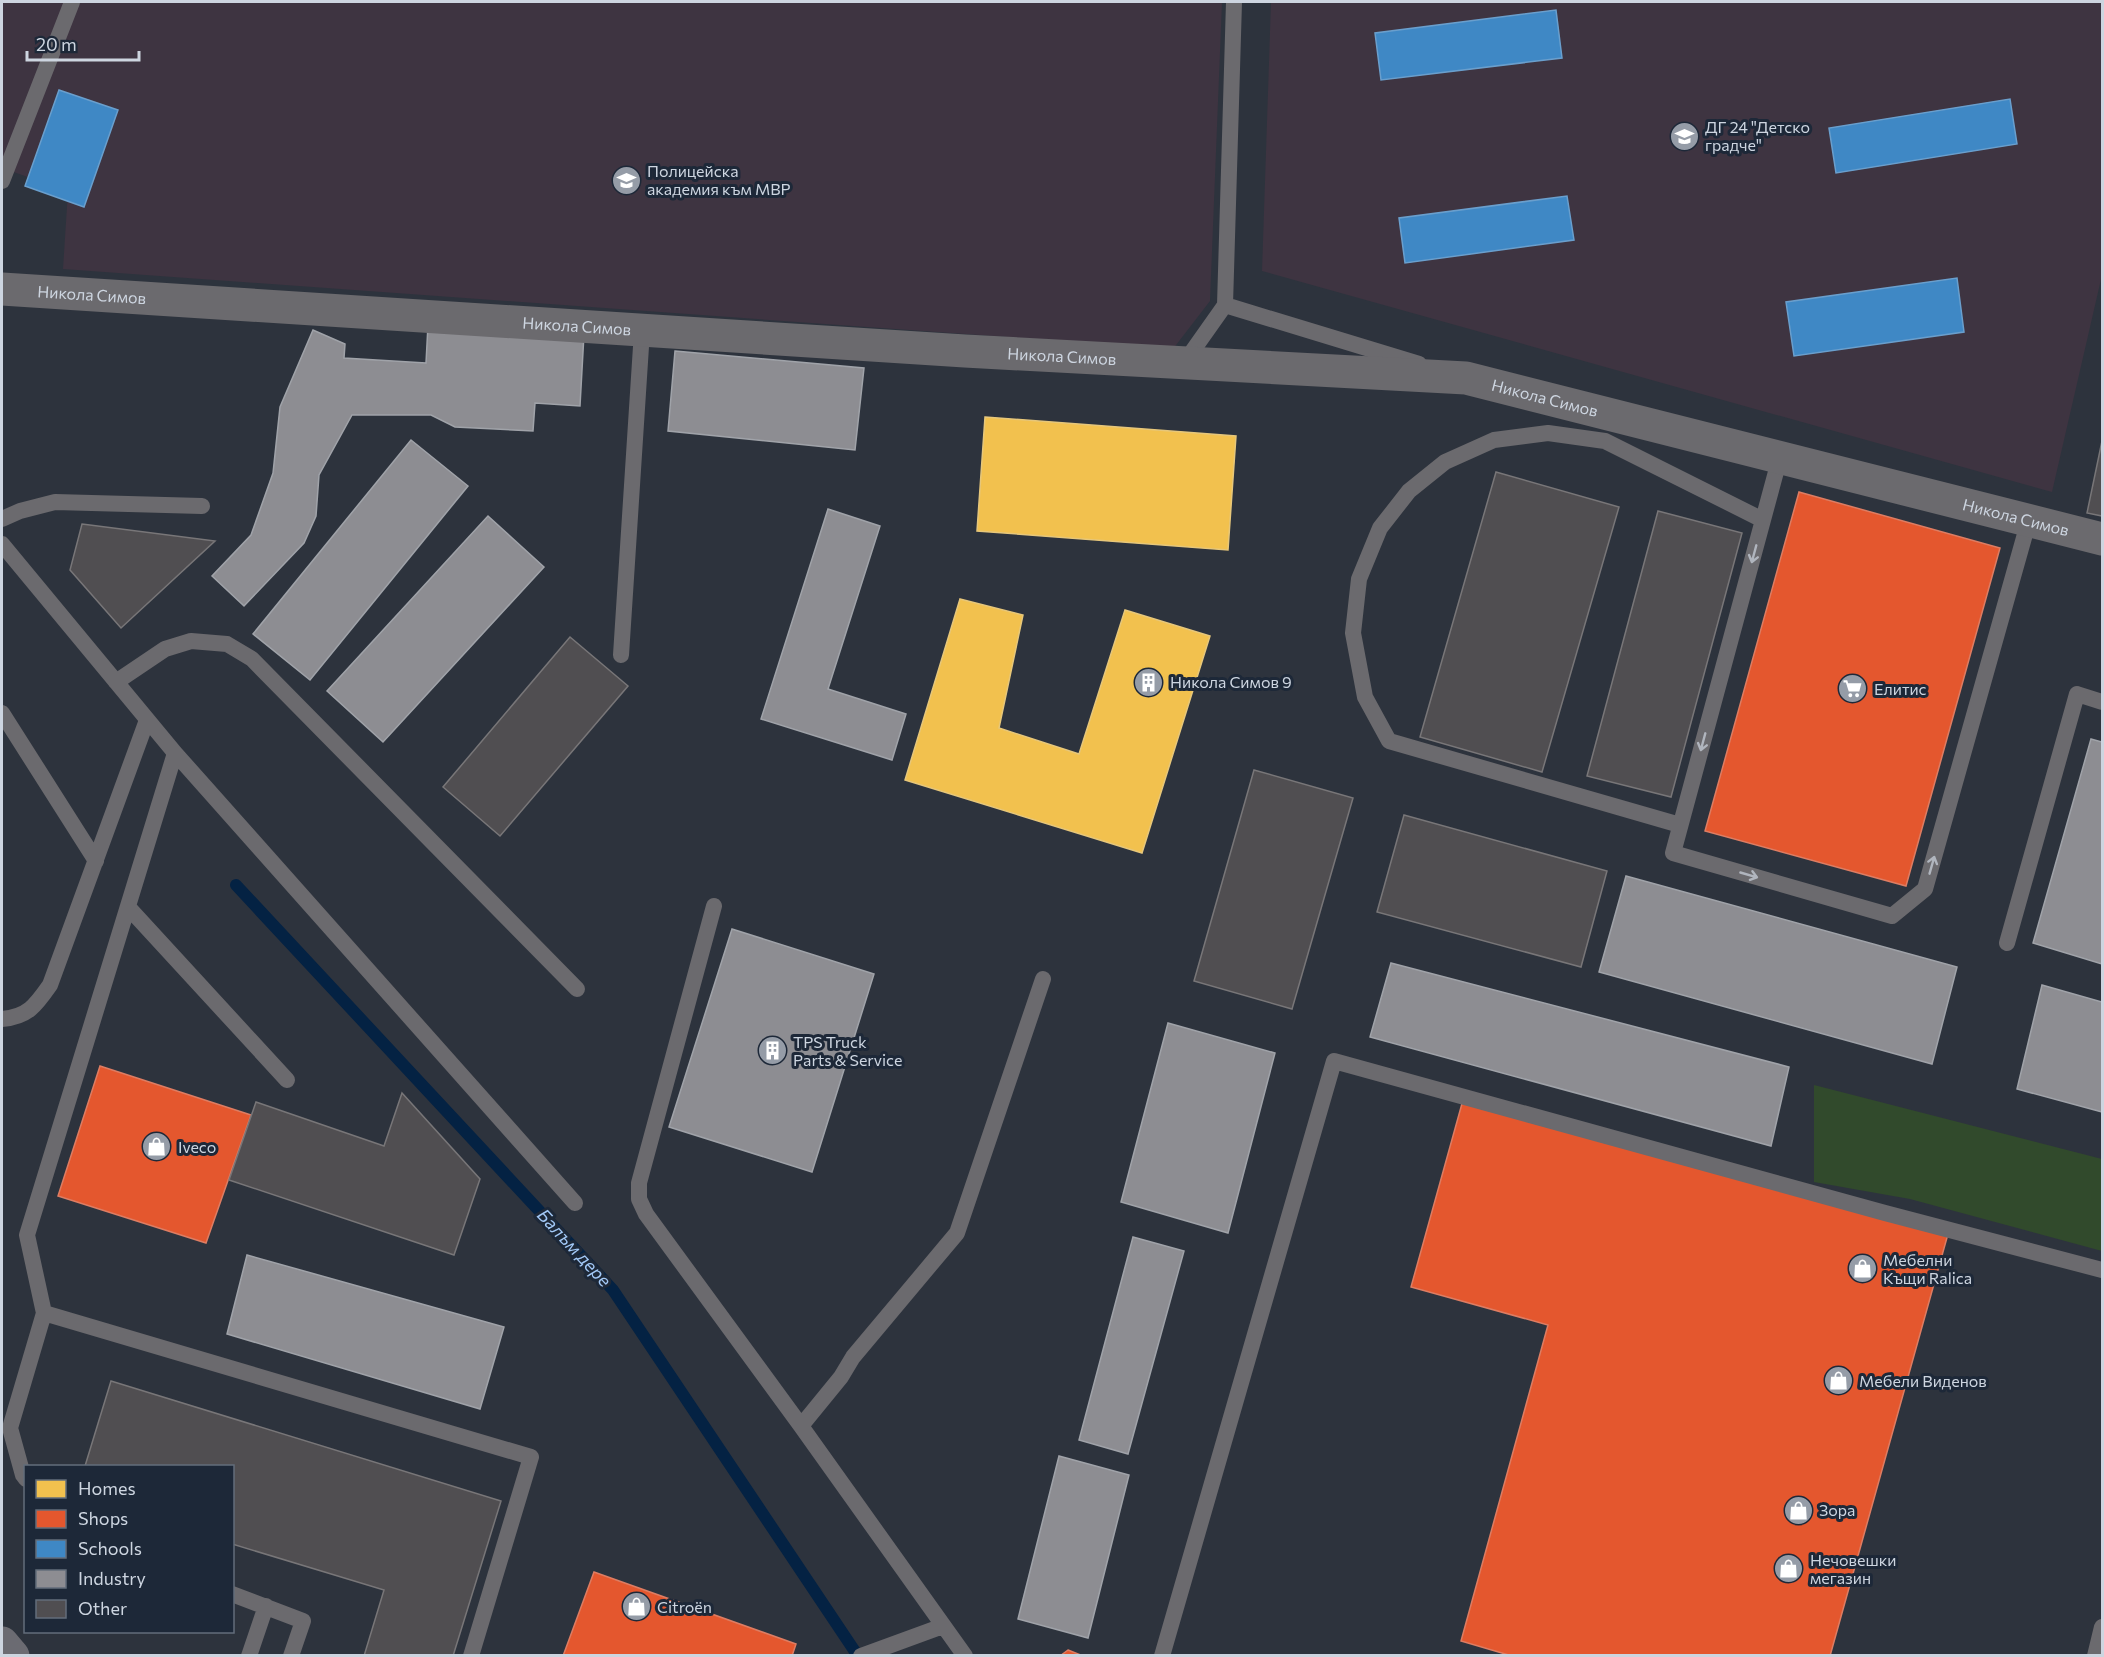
<svg xmlns="http://www.w3.org/2000/svg" width="2104" height="1657" font-family="Commissioner,sans-serif">
  <style>
    .education { fill: #3e3441 }
    .green { fill: #314a2c }
    .homes { fill: #f2c14e; stroke: #e7c77a; stroke-width: 1.5 }
    .shops { fill: #e4572e; stroke: #dd7d63; stroke-width: 1.5 }
    .schools { fill: #3f88c5; stroke: #6a9fcd; stroke-width: 1.5 }
    .industry { fill: #8d8d92; stroke: #a0a3a9; stroke-width: 1.5 }
    .lines { fill: none; stroke-linecap: round; stroke-linejoin: round }
    .stream { stroke: #042243; stroke-width: 12 }
    .building { fill: #504e51; stroke: #787678; stroke-width: 1.5 }
    .service { stroke: #6b6a6e; stroke-width: 16 }
    .minor { stroke: #6b6a6e; stroke-width: 33 }
    .primary { stroke: #6b6b72; stroke-width: 33 }
    .oneway { stroke: #b0b5be }
    .labels { text-anchor: middle; stroke-width: 6; stroke-linejoin: round; paint-order: stroke }
    .poi-label { font-size: 16px; fill: #cdd5e0; stroke: #1d2838; text-anchor: start }
    .street-label { font-size: 16px; fill: #cdd5e0; stroke: #1d2838 }
    .water-label { font-size: 18px; font-style: italic; fill: #a3c9f7; stroke: #1d2838 }
  </style>
  <rect width="100%" height="100%" fill="#2d333d"/>
  <!-- education -->
  <path class="education" d="M2,2H1222L1210,301L1173,349L63,269L68,191L2,168Z
    M1271,2H2102V275L2052,492L1262,271Z"/>
  <!-- green -->
  <path class="green" d="M1814,1085L2102,1159V1251L1910,1199L1814,1182Z"/>
  <!-- homes -->
  <path class="homes" d="M985,417L1236,436L1228,550L977,531Z
    M960,599L1023,615L999,728L1079,754L1125,610L1210,636L1142,853L905,780Z"/>
  <!-- shops -->
  <path class="shops" d="M1799,492L2000,548L1906,886L1705,831Z
    M100,1066L251,1115L206,1243L58,1196Z
    M1463,1100L1948,1234L1830,1656H1512L1461,1641L1548,1325L1411,1287Z
    M594,1572L796,1644L792,1656H563Z
    M1068,1650L1083,1656H1060Z"/>
  <!-- schools -->
  <path class="schools" d="M1556,10L1562,58L1381,80L1375,33Z
    M59,90L118,110L84,207L25,186Z
    M2010,99L2017,144L1836,173L1829,128Z
    M1567,196L1574,240L1405,263L1399,218Z
    M1957,278L1964,332L1794,356L1786,302Z"/>
  <!-- industry -->
  <path class="industry" d="M428,325L584,334L580,406L535,403L533,431L455,427L431,415H352L319,475L316,516L304,543L244,606L212,576L251,535L273,473L280,407L313,330L345,344L344,358L426,363Z
    M675,351L864,368L855,450L668,431Z
    M411,440L468,486L310,680L253,634Z
    M828,509L880,526L828,689L906,714L892,760L761,719Z
    M488,516L544,567L383,742L327,691Z
    M2091,739L2102,742V964L2033,943Z
    M1626,876L1957,967L1932,1064L1599,972Z
    M732,929L874,974L812,1172L669,1127Z
    M1391,963L1789,1067L1771,1146L1370,1037Z
    M2042,985L2102,1002V1112L2017,1089Z
    M1168,1023L1275,1053L1228,1233L1121,1202Z
    M1133,1237L1184,1251L1128,1454L1079,1440Z
    M247,1255L504,1327L480,1409L227,1334Z
    M1059,1456L1129,1475L1088,1638L1018,1619Z"/>
  <g class="lines">
    <!-- stream -->
    <path class="stream" d="M236,885L613,1290L858,1656"/>
  </g>
  <!-- building -->
  <path class="building" d="M2102,441V516L2087,513Z
    M1496,472L1619,507L1542,772L1420,737Z
    M1658,511L1742,533L1671,797L1587,776Z
    M82,524L215,541L121,628L70,570Z
    M570,637L628,686L500,836L443,787Z
    M1254,770L1353,798L1292,1009L1194,981Z
    M1404,815L1607,871L1581,967L1377,912Z
    M402,1093L480,1179L454,1255L229,1180L256,1102L384,1146Z
    M111,1381L501,1501L453,1656H364L384,1590L232,1544V1466H85Z"/>
  <g class="lines">
    <!-- service -->
    <path class="service" d="M2,181L72,2
      M1225,305L1234,2
      M1184,363L1225,305L1419,364
      M1780,457L1673,853L1892,916L1925,889L2029,520
      M2,519L20,511L55,502L202,506
      M2,544L175,753L575,1203
      M621,655L642,331
      M116,682L165,649L191,641L227,644L252,659L577,989
      M2,713L96,861
      M1680,825L1389,741L1365,697L1353,633L1359,579L1380,528L1409,491L1445,462L1494,440L1548,433L1605,441L1763,520
      M714,906L639,1183V1199L646,1214L801,1426L965,1656
      M128,907L287,1080
      M2007,943L2077,694L2102,702
      M2,1019C28,1017 36,1005 50,985L147,720
      M44,1313L531,1457L471,1656
      M801,1426L841,1377L853,1357L957,1233L1043,979
      M26,1479L23,1475L10,1428L44,1313L27,1235L175,753
      M232,1594L303,1621L291,1656
      M249,1656L266,1606
      M861,1656L943,1626
      M1162,1656L1334,1061L1885,1213L2102,1270
      M2095,1656L2102,1627"/>
    <!-- minor -->
    <path class="minor" id="s1" d="M2,289L965,351L1466,378L2102,539"/>
    <!-- primary -->
    <path class="primary" d="M2,1643L13,1656"/>
  </g>
  <!-- one-way arrows -->
  <defs><path id="oneway-shaft" d="M-6 0H5M1.5-3L5.5 0L1.5 3" fill="none" stroke-width="1.6" stroke-linecap="round" stroke-linejoin="round" transform="scale(1.5)"/></defs>
  <g class="oneway">
    <use href="#oneway-shaft" transform="translate(1754 554) rotate(105)"/>
    <use href="#oneway-shaft" transform="translate(1703 742) rotate(105)"/>
    <use href="#oneway-shaft" transform="translate(1932 865) rotate(-74)"/>
    <use href="#oneway-shaft" transform="translate(1749 875) rotate(16)"/>
  </g>
  <!-- icons -->
  <defs>
    <symbol id="school-disc" viewBox="-11 -11 22 22"><circle r="9.5" fill="#959ca7" stroke="#1d2838"/><path d="M0-5L7-2L0 1L-7-2ZM-4 1L0 2.5L4 1V4Q0 6-4 4Z" fill="#fff"/></symbol>
    <symbol id="university-disc" viewBox="-11 -11 22 22"><circle r="9.5" fill="#959ca7" stroke="#1d2838"/><path d="M0-5L7-2L0 1L-7-2ZM-4 1L0 2.5L4 1V4Q0 6-4 4Z" fill="#fff"/></symbol>
    <symbol id="building-disc" viewBox="-11 -11 22 22"><circle r="9.5" fill="#959ca7" stroke="#1d2838"/><path d="M-4-6H4V6H1V3H-1V6H-4ZM-2.5-4.3h1.7v1.8h-1.7ZM.8-4.3h1.7v1.8H.8ZM-2.5-1h1.7V.8h-1.7ZM.8-1h1.7V.8H.8Z" fill="#fff"/></symbol>
    <symbol id="supermarket-disc" viewBox="-11 -11 22 22"><circle r="9.5" fill="#959ca7" stroke="#1d2838"/><path d="M-6-5.5h2.5l.6 2H6L4.5 2H-2.5L-4.4-4H-6ZM-1.5 3.2a1.3 1.3 0 1 0 .1 0ZM3 3.2a1.3 1.3 0 1 0 .1 0Z" fill="#fff"/></symbol>
    <symbol id="shop-disc" viewBox="-11 -11 22 22"><circle r="9.5" fill="#959ca7" stroke="#1d2838"/><path d="M-5-2.5h2.3a2.7 3.5 0 0 1 5.4 0H5L5.5 6h-11ZM-1.5-2.5h3a1.5 2.3 0 0 0-3 0Z" fill="#fff"/></symbol>
  </defs>
  <g fill-rule="evenodd">
    <use href="#school-disc" x="1668" y="120" width="33" height="33"/>
    <use href="#university-disc" x="610" y="164" width="33" height="33"/>
    <use href="#building-disc" x="1132" y="666" width="33" height="33"/>
    <use href="#supermarket-disc" x="1836" y="672" width="33" height="33"/>
    <use href="#building-disc" x="756" y="1034" width="33" height="33"/>
    <use href="#shop-disc" x="140" y="1130" width="33" height="33"/>
    <use href="#shop-disc" x="1846" y="1252" width="33" height="33"/>
    <use href="#shop-disc" x="1822" y="1364" width="33" height="33"/>
    <use href="#shop-disc" x="1782" y="1494" width="33" height="33"/>
    <use href="#shop-disc" x="1772" y="1552" width="33" height="33"/>
    <use href="#shop-disc" x="620" y="1590" width="33" height="33"/>
  </g>
  <g class="labels">
    <!-- poi labels -->
    <g class="poi-label">
      <text x="1705" y="133">ДГ 24 "Детско<tspan x="1705" dy="18">градче"</tspan></text>
      <text x="647" y="177">Полицейска<tspan x="647" dy="18">академия към МВР</tspan></text>
      <text x="1170" y="688">Никола Симов 9</text>
      <text x="1874" y="695">Елитис</text>
      <text x="793" y="1048">TPS Truck<tspan x="793" dy="18">Parts &amp; Service</tspan></text>
      <text x="178" y="1153">Iveco</text>
      <text x="1883" y="1266">Мебелни<tspan x="1883" dy="18">Къщи Ralica</tspan></text>
      <text x="1859" y="1387">Мебели Виденов</text>
      <text x="1819" y="1516">Зора</text>
      <text x="1810" y="1566">Нечовешки<tspan x="1810" dy="18">мегазин</tspan></text>
      <text x="657" y="1613">Citroën</text>
    </g>
    <!-- street labels -->
    <g class="street-label">
      <text dy="6" stroke="none"><textPath href="#s1" startOffset="90">Никола Симов</textPath></text>
      <text dy="6" stroke="none"><textPath href="#s1" startOffset="576">Никола Симов</textPath></text>
      <text dy="6" stroke="none"><textPath href="#s1" startOffset="1062">Никола Симов</textPath></text>
      <text dy="6" stroke="none"><textPath href="#s1" startOffset="1548">Никола Симов</textPath></text>
      <text dy="6" stroke="none"><textPath href="#s1" startOffset="2034">Никола Симов</textPath></text>
    </g>
    <!-- water labels -->
    <g class="water-label">
      <text transform="translate(574 1248) rotate(47)" y="6">Балъм дере</text>
    </g>
  </g>
  <!-- border -->
  <rect width="2104" height="1657" fill="none" stroke="#cdd5e0" stroke-width="6"/>
  <!-- legend -->
  <rect x="24" y="1465" width="210" height="168" fill="#1d2838" stroke="#636d7b" stroke-width="1.5"/>
  <rect x="36" y="1480" width="30" height="18" fill="#f2c14e" stroke="#636d7b" stroke-width="1.5"/>
  <text x="78" y="1495" font-size="18" fill="#cdd5e0">Homes</text>
  <rect x="36" y="1510" width="30" height="18" fill="#e4572e" stroke="#636d7b" stroke-width="1.5"/>
  <text x="78" y="1525" font-size="18" fill="#cdd5e0">Shops</text>
  <rect x="36" y="1540" width="30" height="18" fill="#3f88c5" stroke="#636d7b" stroke-width="1.5"/>
  <text x="78" y="1555" font-size="18" fill="#cdd5e0">Schools</text>
  <rect x="36" y="1570" width="30" height="18" fill="#8d8d92" stroke="#636d7b" stroke-width="1.5"/>
  <text x="78" y="1585" font-size="18" fill="#cdd5e0">Industry</text>
  <rect x="36" y="1600" width="30" height="18" fill="#504e51" stroke="#636d7b" stroke-width="1.5"/>
  <text x="78" y="1615" font-size="18" fill="#cdd5e0">Other</text>
  <!-- scale -->
  <path d="M27 51v9h112v-9" fill="none" stroke="#cdd5e0" stroke-width="3"/>
  <text x="36" y="51" font-size="18" fill="#cdd5e0" stroke="#1d2838" stroke-width="4.5" paint-order="stroke">20 m</text>
</svg>
